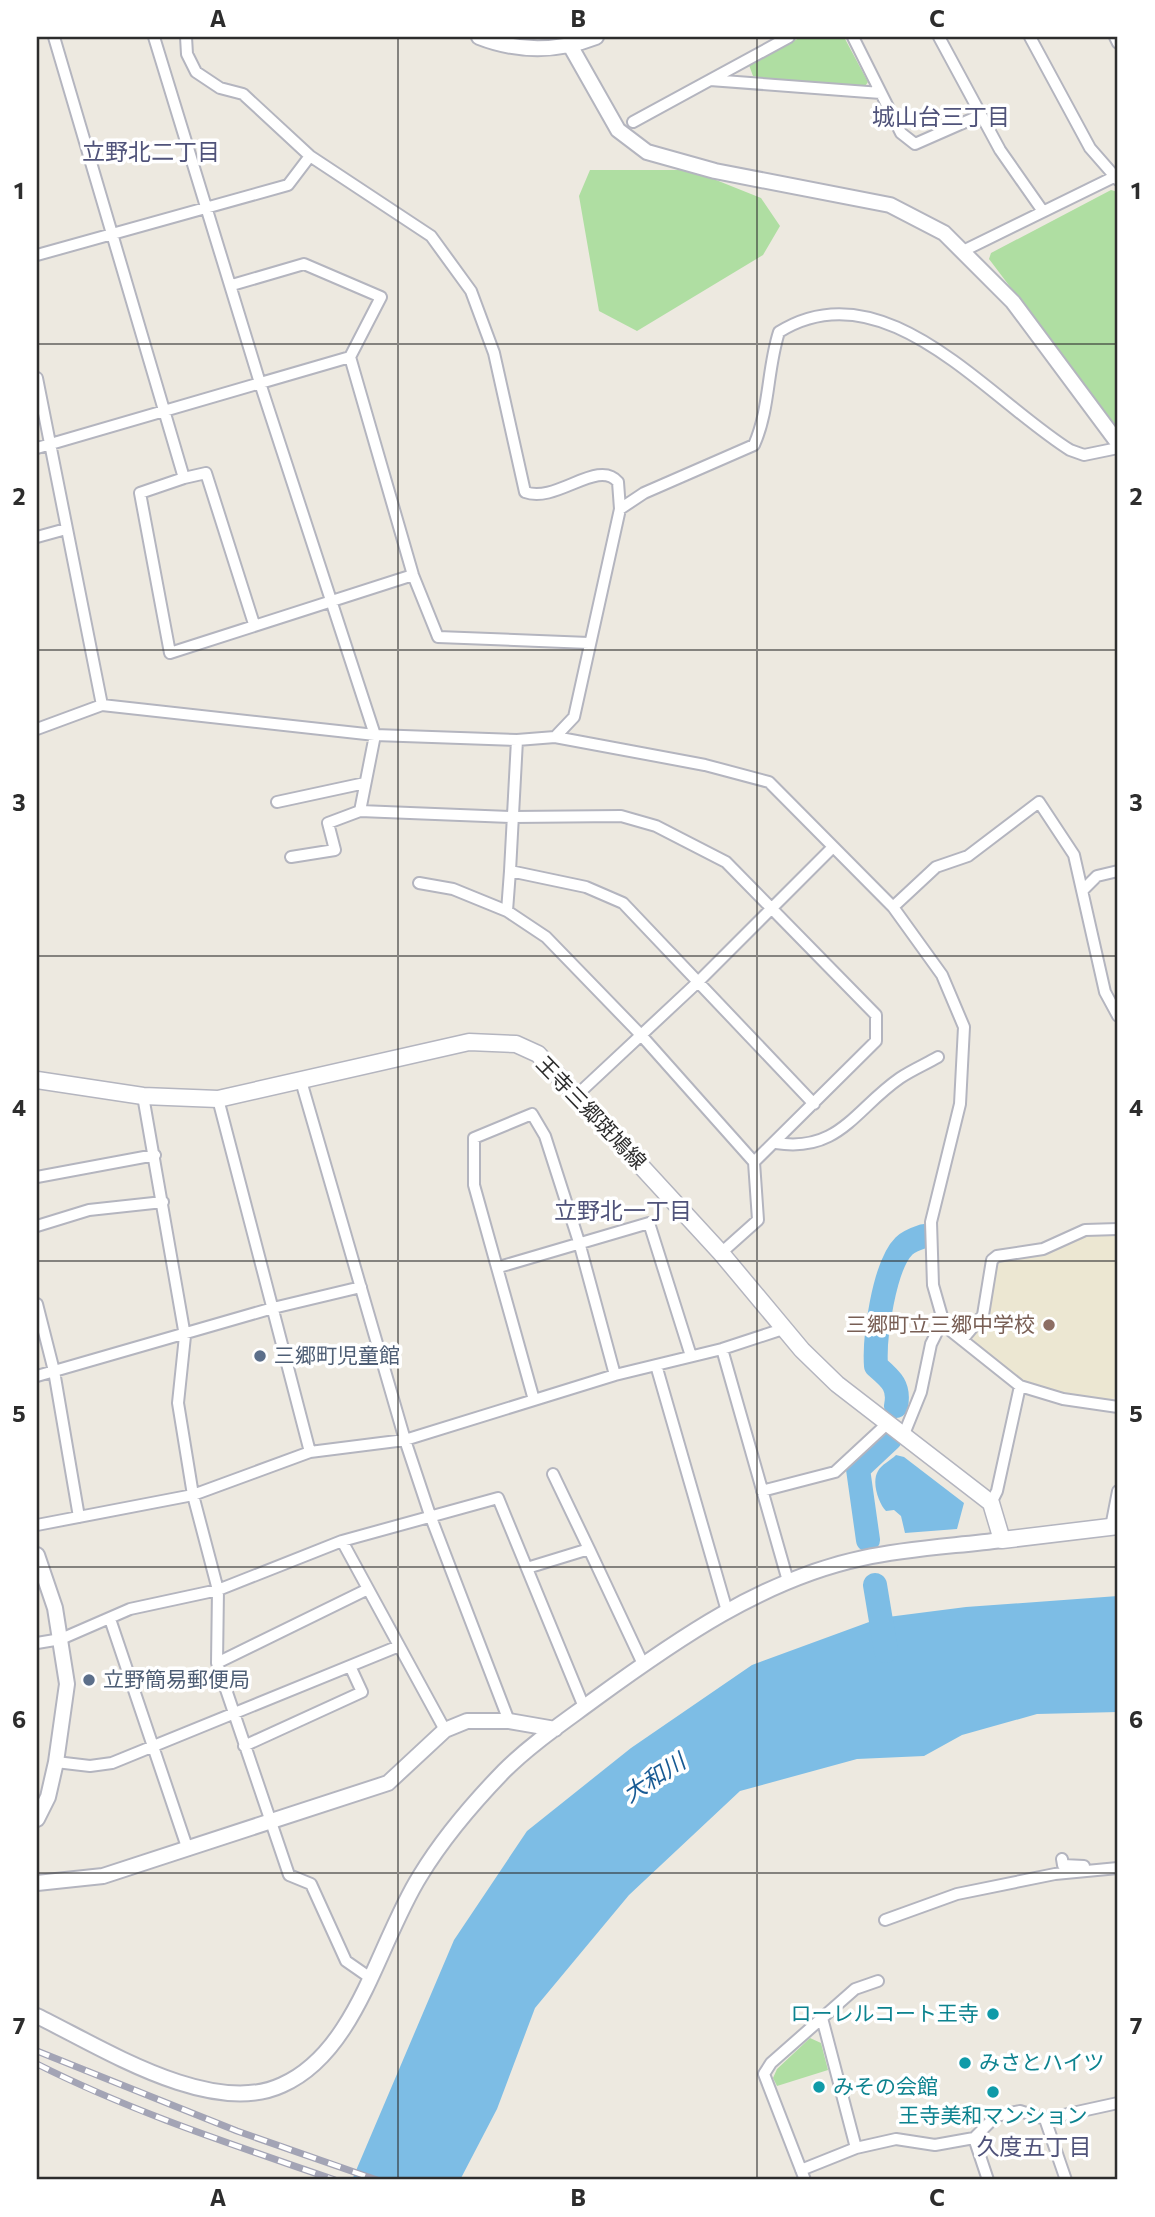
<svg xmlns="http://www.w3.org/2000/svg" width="1155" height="2217" font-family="Commissioner,'Noto Sans JP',sans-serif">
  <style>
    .education { fill: #ece7d2 }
    .green { fill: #afdea2 }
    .water { fill: #7dbde5 }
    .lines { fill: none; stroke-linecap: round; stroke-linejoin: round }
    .river { stroke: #7dbde5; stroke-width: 24 }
    .minor-casing { stroke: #b4b5bf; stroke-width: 14 }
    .tertiary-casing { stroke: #b4b5bf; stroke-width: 18 }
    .secondary-casing { stroke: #b4b5bf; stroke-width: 19 }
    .minor { stroke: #fff; stroke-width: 10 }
    .tertiary { stroke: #fff; stroke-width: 14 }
    .secondary { stroke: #fff; stroke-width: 16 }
    .rail-casing { stroke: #a3a4b5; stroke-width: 7 }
    .rail { stroke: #fff; stroke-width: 4.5; stroke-dasharray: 13; stroke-linecap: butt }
    .grid { fill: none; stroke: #2d2d2d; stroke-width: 2; stroke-opacity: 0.55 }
    .education-dot { fill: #8d6e63; stroke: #fff; stroke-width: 2.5 }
    .service-dot { fill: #5c6f8a; stroke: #fff; stroke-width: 2.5 }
    .culture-dot { fill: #0f9aa8; stroke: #fff; stroke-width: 2.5 }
    .labels { text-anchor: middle; stroke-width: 7; stroke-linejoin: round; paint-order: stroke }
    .street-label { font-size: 21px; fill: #2d2d2d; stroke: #fff }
    .education-label { font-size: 21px; fill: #785e54; stroke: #fff; text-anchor: end }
    .service-label { font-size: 21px; fill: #4e5e75; stroke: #fff; text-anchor: start }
    .culture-label { font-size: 21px; fill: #0d838f; stroke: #fff; text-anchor: start }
    .neighbourhood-label { font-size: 23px; fill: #50537a; stroke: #fff }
    .water-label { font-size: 23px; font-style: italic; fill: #195b94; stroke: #fff }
    .neatline { fill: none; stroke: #2d2d2d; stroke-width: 2.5 }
    .grid-label { font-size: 23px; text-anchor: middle; font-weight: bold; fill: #2d2d2d }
  </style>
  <rect width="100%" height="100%" fill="#ede9e0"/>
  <!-- education -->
  <path class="education" d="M1088,1234H1118V1393L1109,1404L1037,1389L1013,1379L975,1344L972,1334L988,1316L994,1267L1002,1260Z"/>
  <!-- green -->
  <path class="green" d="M801,37H844L868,82L860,93L753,76L749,65Z
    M590,170H691L761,198L780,226L763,255L637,331L599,311L579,196Z
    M1111,190L1118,192V429L989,259L991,253Z
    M810,2038L821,2043L828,2070L777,2086L773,2078L777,2069Z"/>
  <!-- water -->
  <path class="water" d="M896,1455L904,1457L964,1503L957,1529L905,1533L901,1516L894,1510L886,1511C879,1504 871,1482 878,1471C881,1465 891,1460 896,1455Z
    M1118,1596V1712L1037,1714L962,1735L924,1756L857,1759L740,1791L629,1895L535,2008L497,2109L460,2180H352L454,1940L527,1831L631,1748L752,1665L880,1618L966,1607Z"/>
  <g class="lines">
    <!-- river -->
    <path class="river" d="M896,1406C900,1386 891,1379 876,1366C874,1338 884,1266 904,1246C909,1241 918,1238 924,1236
      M868,1540L858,1469L890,1439
      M875,1585L886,1651"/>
    <defs>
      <path id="minor" d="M54,37L184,478L140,493L170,653L413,575
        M154,37L260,383L375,735L360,811L513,817L621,816L656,826L726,862L876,1015V1041L754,1162L758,1220L721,1253
        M186,37L187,54L196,72L220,88L243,94L310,156L431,236L471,291L494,353L525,492C556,504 598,458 618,482L620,509L574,717L555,737
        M853,37L901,133L915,144L981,115
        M939,37L1000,150L1042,210
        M1030,37L1090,148L1118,180
        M1115,37L1118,43
        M710,80L881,93
        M633,122L789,37
        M963,251L1118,175
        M37,255L288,185L310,156
        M232,285L304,264L381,297L350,357L413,575L438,637L589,643
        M37,378L102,705
        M37,448L350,357
        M184,478L206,473L254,624
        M620,509L644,493L754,445C770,409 767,369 779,332C884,266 988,399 1070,450L1084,455L1118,448
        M37,537L66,529
        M37,729L102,705L375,735L517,740L555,737L705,765L769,782L893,907L942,975L964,1027L960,1104L931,1222L933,1285L943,1320L951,1331L1020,1386L1063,1399L1118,1407
        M517,740L510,871L586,887L623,903L814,1104
        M277,802L365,783
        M291,857L335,850L328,823L360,811
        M419,883L453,889L507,911L546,937L641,1035L754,1162
        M1084,889L1097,876L1118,871
        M893,907L936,867L968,856L1039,802L1074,855L1105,992L1118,1016
        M507,911L510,871
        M301,1081L405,1440L430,1515L509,1721
        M578,1094L699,981L832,848
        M143,1096L185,1336L178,1403L193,1495L218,1590L217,1663L289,1875L311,1884L346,1961L369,1977
        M218,1099L310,1452
        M776,1143C839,1153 855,1109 900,1078C912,1070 926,1064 938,1057
        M37,1177L155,1155
        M37,1226L89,1210L163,1202
        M499,1267L649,1223L691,1356
        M37,1304L54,1371L79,1517
        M962,1340L983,1315L992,1260L997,1256L1043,1249L1085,1230L1118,1229
        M722,1349L788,1581
        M656,1365L727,1611
        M37,1376L273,1308L361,1287
        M534,1400L474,1185V1138L532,1114L545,1136L579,1242L615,1375
        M904,1434L921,1392L931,1344L943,1320
        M553,1474L589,1549
        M762,1491L835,1472L889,1422
        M991,1503L997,1491L1020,1386
        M37,1525L193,1495L310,1452L405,1440L615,1375L722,1349L783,1329
        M1111,1527L1118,1491
        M342,1541L445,1730
        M527,1568L589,1549L643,1664
        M110,1619L188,1850
        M37,1643L61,1639L130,1609L218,1590L342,1541L498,1498L584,1707
        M217,1663L368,1589
        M244,1746L362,1692L350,1666
        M56,1762L90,1766L112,1763L399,1646
        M1062,1859L1063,1865L1084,1866
        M885,1920L957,1894L1055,1874L1118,1868
        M822,2018L856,2148
        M1045,2119L1066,2180
        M974,2138L988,2180
        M801,2170L856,2148L896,2139L935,2145L974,2138L996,2116L1020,2111L1045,2119L1118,2103
        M805,2180L764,2074L771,2063L855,1989L878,1981"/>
      <path id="tertiary" d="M479,37C517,52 558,52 596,37
        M571,47L618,130L647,152L715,171L890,205L944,233L1013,302L1118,443
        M37,1555L55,1608L67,1684L56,1762L48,1797L37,1819
        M37,1883L103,1876L388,1783L445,1730L467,1721H509L555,1729
        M37,2016C101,2047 211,2118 282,2085C357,2052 378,1943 420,1876C443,1838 473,1803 504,1771C531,1744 564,1722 595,1699C676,1640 763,1579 863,1558C908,1548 956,1546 1002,1540"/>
      <path id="secondary" d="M37,1080L143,1096L218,1099L469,1042L516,1044L538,1054L721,1253L802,1350L837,1384L991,1503L1002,1540L1118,1526"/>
    </defs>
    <!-- minor casing -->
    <use href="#minor" class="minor-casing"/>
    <!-- tertiary casing -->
    <use href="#tertiary" class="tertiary-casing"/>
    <!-- secondary casing -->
    <use href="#secondary" class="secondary-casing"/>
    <!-- minor -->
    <use href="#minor" class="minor"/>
    <!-- tertiary -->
    <use href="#tertiary" class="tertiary"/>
    <!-- secondary -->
    <use href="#secondary" class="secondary"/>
    <defs>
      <path id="rail" d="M37,2051L237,2131L377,2180
        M37,2064C132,2112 234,2145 335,2180"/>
    </defs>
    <!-- rail casing -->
    <use href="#rail" class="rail-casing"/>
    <!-- rail -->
    <use href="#rail" class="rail"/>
  </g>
  <!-- grid -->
  <path class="grid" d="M398,37V2180M757,37V2180M37,344H1118M37,650H1118M37,956H1118M37,1261H1118M37,1567H1118M37,1873H1118"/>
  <!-- markers -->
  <circle class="education-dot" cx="1049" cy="1325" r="7"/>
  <g class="service-dot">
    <circle cx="260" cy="1356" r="7"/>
    <circle cx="89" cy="1680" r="7"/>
  </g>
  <g class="culture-dot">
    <circle cx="993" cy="2014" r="7"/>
    <circle cx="965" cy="2063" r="7"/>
    <circle cx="819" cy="2087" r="7"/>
    <circle cx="993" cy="2092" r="7"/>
  </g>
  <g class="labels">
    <!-- street labels -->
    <g class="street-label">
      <text transform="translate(591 1113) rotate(46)" y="7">王寺三郷斑鳩線</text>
    </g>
    <!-- education labels -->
    <g class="education-label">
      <text x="1035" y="1332">三郷町立三郷中学校</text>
    </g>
    <!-- service labels -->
    <g class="service-label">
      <text x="274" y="1363">三郷町児童館</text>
      <text x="103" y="1687">立野簡易郵便局</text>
    </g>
    <!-- culture labels -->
    <g class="culture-label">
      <text x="979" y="2021" text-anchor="end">ローレルコート王寺</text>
      <text x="979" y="2070">みさとハイツ</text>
      <text x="833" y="2094">みその会館</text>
      <text x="993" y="2123" text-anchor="middle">王寺美和マンション</text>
    </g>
    <!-- neighbourhood labels -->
    <g class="neighbourhood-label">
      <text x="941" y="125">城山台三丁目</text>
      <text x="151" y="160">立野北二丁目</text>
      <text x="623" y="1219">立野北一丁目</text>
      <text x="1034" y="2155">久度五丁目</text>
    </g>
    <!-- water labels -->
    <g class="water-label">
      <text transform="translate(654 1778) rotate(-33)" y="8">大和川</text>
    </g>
  </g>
  <!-- border -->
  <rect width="1155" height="2217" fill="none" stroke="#ffffff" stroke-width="77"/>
  <rect x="38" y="38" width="1078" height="2140" class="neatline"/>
  <g class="grid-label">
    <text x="218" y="27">A</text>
    <text x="578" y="27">B</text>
    <text x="937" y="27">C</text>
    <text x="19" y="199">1</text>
    <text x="1136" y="199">1</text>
    <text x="19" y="505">2</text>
    <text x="1136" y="505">2</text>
    <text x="19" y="811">3</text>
    <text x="1136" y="811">3</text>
    <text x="19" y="1116">4</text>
    <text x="1136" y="1116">4</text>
    <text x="19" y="1422">5</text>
    <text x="1136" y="1422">5</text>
    <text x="19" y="1728">6</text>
    <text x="1136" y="1728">6</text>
    <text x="19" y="2034">7</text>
    <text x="1136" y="2034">7</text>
    <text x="218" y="2206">A</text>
    <text x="578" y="2206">B</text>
    <text x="937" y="2206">C</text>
  </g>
</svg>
